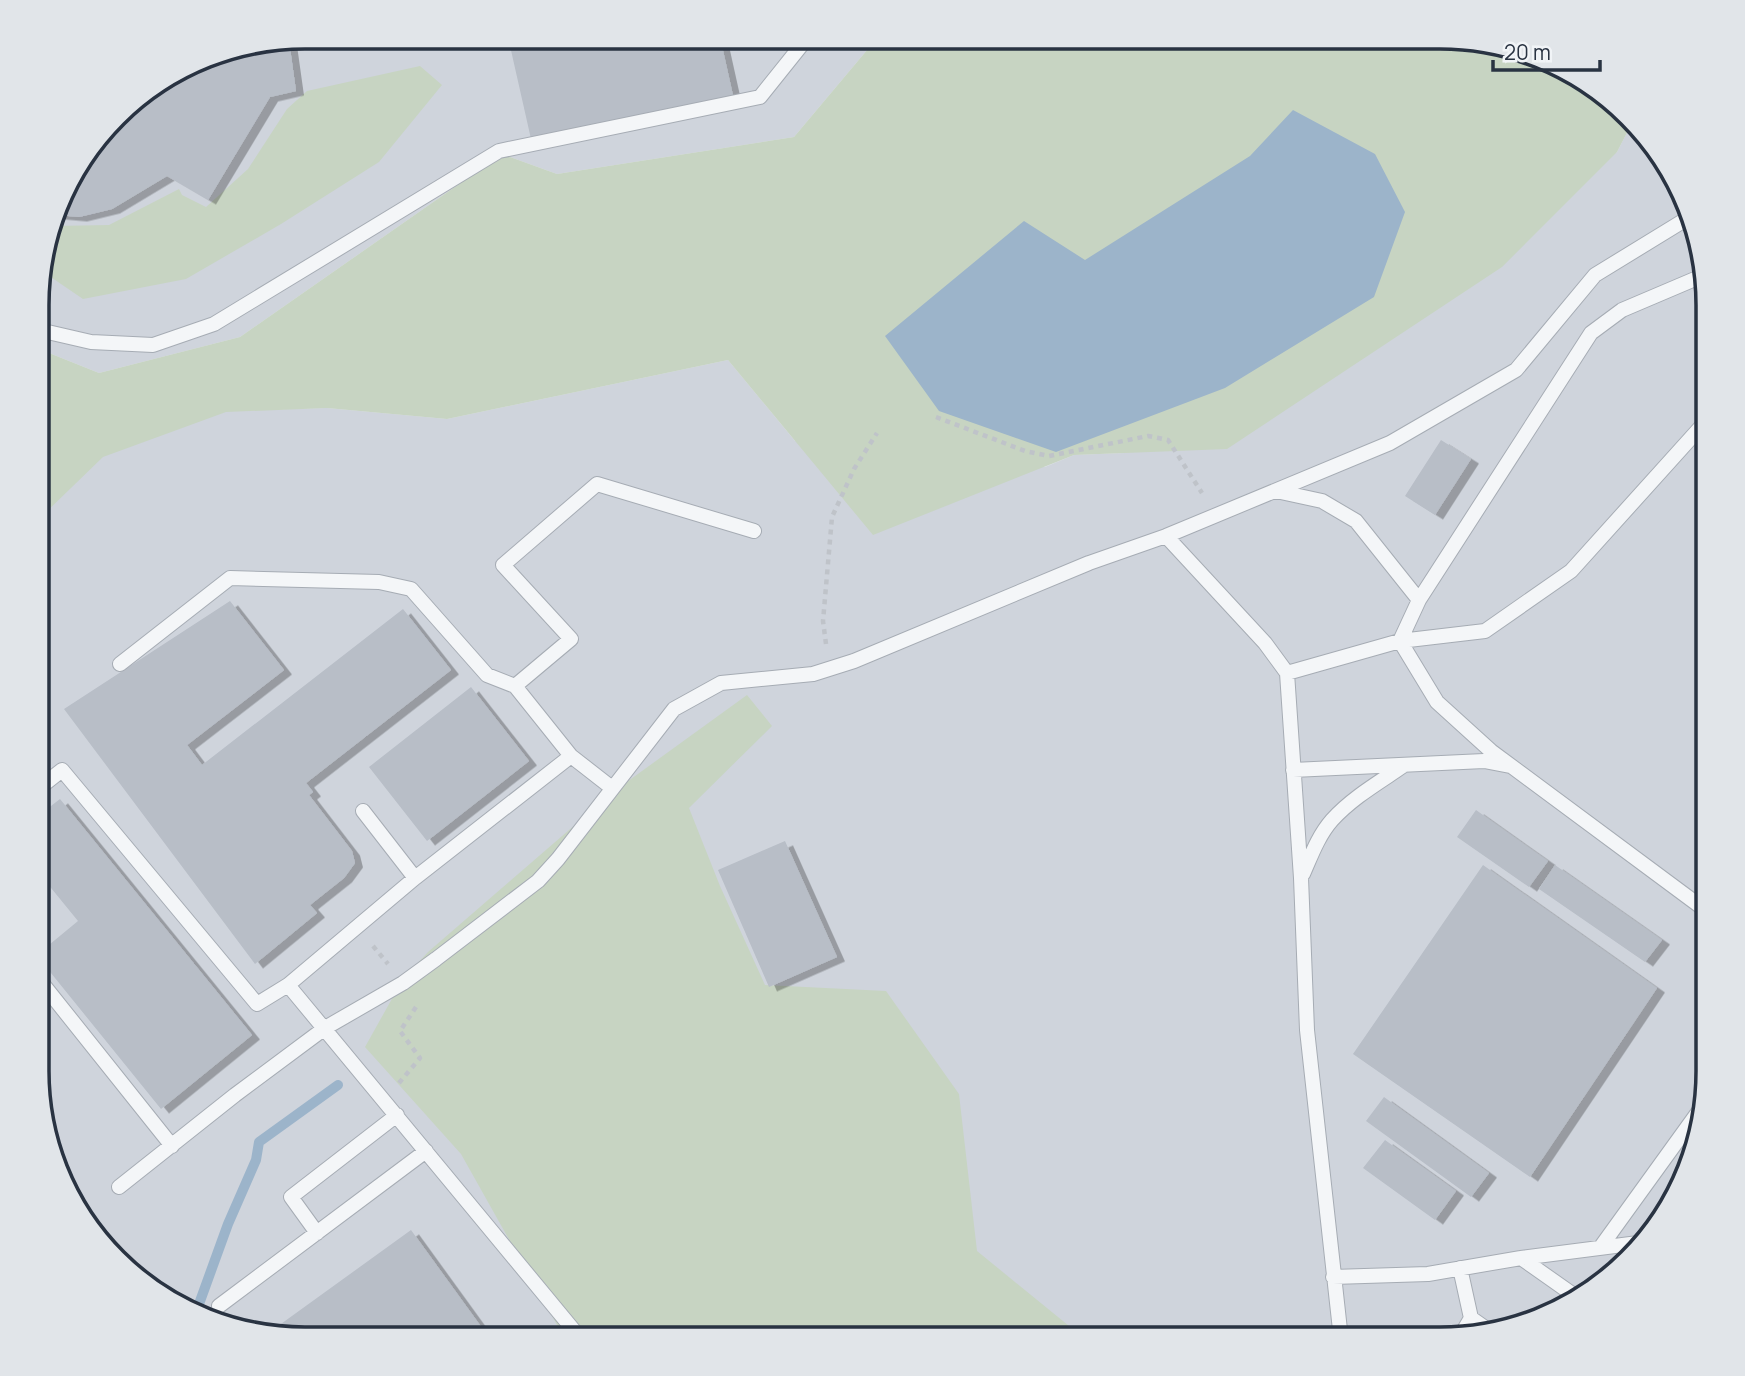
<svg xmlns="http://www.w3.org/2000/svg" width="1745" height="1376" font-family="Manrope,sans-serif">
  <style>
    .built { fill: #cfd4dc }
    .green { fill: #c7d4c2 }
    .water { fill: #9cb4ca }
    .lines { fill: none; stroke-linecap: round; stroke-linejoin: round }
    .stream { stroke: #9cb4ca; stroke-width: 10 }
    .building { fill: #b8bec7; filter: url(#shadow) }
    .lane-casing { stroke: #a6acb4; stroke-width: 16 }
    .path { stroke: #bfc3c9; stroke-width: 4.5; stroke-dasharray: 5 5; stroke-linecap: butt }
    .lane { stroke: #f4f6f8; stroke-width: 14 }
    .rim { fill: none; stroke: #293342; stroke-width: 3.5 }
  </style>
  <defs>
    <filter id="shadow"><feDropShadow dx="8" dy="4.5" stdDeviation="0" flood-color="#0004"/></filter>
  </defs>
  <rect width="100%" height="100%" fill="#e1e5ea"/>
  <!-- built -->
  <path class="built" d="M305,37H878L794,137L557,174L502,154L240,337L99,373L39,349V269L72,171L218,51Z
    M1632,123L1681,186L1708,304V1089L1688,1174L1642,1248L1543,1319L1440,1339H287L202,1319L128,1273L65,1190L37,1089L39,416L327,408L447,419L728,360L795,441L1045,467L1074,455L1125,453L1617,152Z"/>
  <!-- green -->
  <path class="green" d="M878,37H1458L1543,57L1617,103L1632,123L1617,152L1502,267L1227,449L1074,455L873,535L728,360L447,419L327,408L226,412L103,457L39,519V349L99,373L240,337L502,154L557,174L794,137Z
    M420,66L442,85L379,162L281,224L186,279L83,299L39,269L54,226L109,225L179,189L182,195L206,207L248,169L287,109L307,91Z
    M747,695L772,726L689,808L720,886L765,985L886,991L959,1094L977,1251L1085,1339H565L461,1154L365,1047L403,979L428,952L613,792Z"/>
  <!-- water -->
  <path class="water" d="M1293,110L1375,154L1405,212L1374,297L1225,388L1056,452L939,411L885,336L1024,221L1085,260L1250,156Z"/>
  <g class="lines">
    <!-- stream -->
    <path class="stream" d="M195,1315L228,1224L256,1160L259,1142L338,1085"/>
  </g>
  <!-- building -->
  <path class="building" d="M508,37H720L734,100L531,139Z
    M289,41L296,91L270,97L208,200L167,176L112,209L79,217L57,215L72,171L128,103L218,51Z
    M1441,440L1471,459L1435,515L1405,496Z
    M230,601L284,670L187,745L202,765L403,609L451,670L306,783L313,792L309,795L352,851L355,863L344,878L310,905L317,913L255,964L64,709Z
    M471,687L529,761L427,841L369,767Z
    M60,799L252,1035L161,1109L38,957V954L78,921L38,872V816Z
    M1476,810L1548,861L1529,887L1457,837Z
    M785,841L837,957L769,987L718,870Z
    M1483,865L1657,988L1530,1177L1353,1054Z
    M1555,865L1662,940L1645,962L1539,889Z
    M1384,1097L1489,1173L1471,1197L1366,1121Z
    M1385,1140L1456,1191L1435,1220L1363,1168Z
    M411,1230L490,1339H287L267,1334Z"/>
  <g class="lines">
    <defs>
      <path id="lane" d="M39,330L91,342L153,345L214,324L499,151L760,97L808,37
        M1276,491L1322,501L1356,521L1419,600
        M1166,536L1265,643L1287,673L1301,878L1307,1030L1341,1339
        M1287,673L1400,641L1419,600L1591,333L1622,310L1702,276
        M515,686L571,639L503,565L597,484L754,531
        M571,756L612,788
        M1293,770L1484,761L1510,766
        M38,789L62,770L257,1004L288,985L415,878L571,756L515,686L487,675L411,589L379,582L230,578L120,664
        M363,811L415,878
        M1303,874C1311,856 1318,836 1332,820C1352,798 1378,783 1403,766
        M1708,912L1491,751L1437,702L1400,641L1485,631L1571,571L1708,419
        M38,978L172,1146
        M288,985L581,1339
        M119,1187L235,1095L325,1028L403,983L436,959L538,881L558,859L674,709L721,683L813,674L854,661L1089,563L1166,536L1390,443L1516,370L1595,275L1688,218
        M317,1233L291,1197L397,1115
        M1600,1248L1704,1104
        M1521,1258L1575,1296
        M1460,1268L1471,1318L1488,1330
        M1333,1277L1428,1274L1521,1258L1646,1242
        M219,1306L426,1151
        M1461,1335L1471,1318"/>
    </defs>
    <!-- lane casing -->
    <use href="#lane" class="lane-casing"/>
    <!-- path -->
    <path class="path" d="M936,417L1025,451L1049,456L1148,436L1168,440L1202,493
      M826,644L823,621L832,517L854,469L877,433
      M373,946L388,964
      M399,1083L420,1058L400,1031L416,1007"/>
    <!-- lane -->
    <use href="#lane" class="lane"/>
  </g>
  <!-- crop -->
  <path d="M0 0H1745V1376H0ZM305 49H1440A256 256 0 0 1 1696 305V1071A256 256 0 0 1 1440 1327H305A256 256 0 0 1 49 1071V305A256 256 0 0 1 305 49Z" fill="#e1e5e9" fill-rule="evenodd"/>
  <path class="rim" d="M305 49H1440A256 256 0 0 1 1696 305V1071A256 256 0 0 1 1440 1327H305A256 256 0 0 1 49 1071V305A256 256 0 0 1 305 49Z"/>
  <!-- scale -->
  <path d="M1493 60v10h107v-10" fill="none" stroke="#293342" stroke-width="3.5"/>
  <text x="1504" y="60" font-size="21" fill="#293342" stroke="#f1f4f7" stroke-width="5" paint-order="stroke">20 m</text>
</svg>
